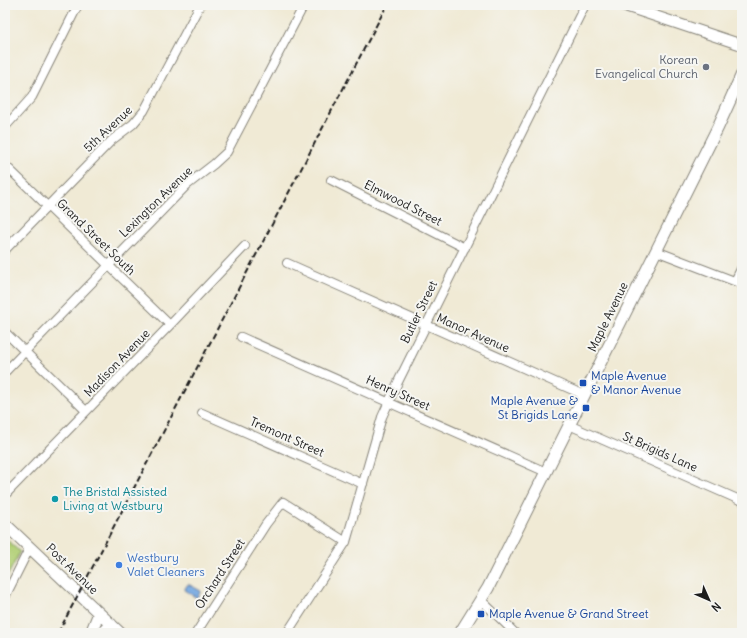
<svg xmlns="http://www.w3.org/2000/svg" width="747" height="638" font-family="Delius,sans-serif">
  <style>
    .green { fill: #b2d077; stroke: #67764a }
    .water { fill: #74a7e0; stroke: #48627e }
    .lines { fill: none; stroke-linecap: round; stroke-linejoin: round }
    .minor-casing { stroke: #868378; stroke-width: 10 }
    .tertiary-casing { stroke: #868378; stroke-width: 12 }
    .secondary-casing { stroke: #868378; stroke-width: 13 }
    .minor { stroke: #fff; stroke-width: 8 }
    .tertiary { stroke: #fff; stroke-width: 10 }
    .secondary { stroke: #fff; stroke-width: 11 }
    .rail { stroke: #1c1c1c; stroke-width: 2; stroke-dasharray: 6 3; stroke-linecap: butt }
    .worship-dot { fill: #6b7280; stroke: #f6f6f2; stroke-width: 1.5 }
    .transit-dot { fill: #1a4fb4; stroke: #f6f6f2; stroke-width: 1.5 }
    .culture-dot { fill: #0f9aa8; stroke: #f6f6f2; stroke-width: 1.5 }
    .shop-dot { fill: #3f7fe0; stroke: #f6f6f2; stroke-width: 1.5 }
    .labels { text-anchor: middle; stroke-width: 4; stroke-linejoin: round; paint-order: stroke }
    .worship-label { font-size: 12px; fill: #5b616d; stroke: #f6f6f2; text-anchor: end }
    .street-label { font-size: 12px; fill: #1c1c1c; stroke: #f6f6f2 }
    .transit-label { font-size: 12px; fill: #164399; stroke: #f6f6f2; text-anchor: start }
    .culture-label { font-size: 12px; fill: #0d838f; stroke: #f6f6f2; text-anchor: start }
    .shop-label { font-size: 12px; fill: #366cbe; stroke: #f6f6f2; text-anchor: start }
  </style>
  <rect width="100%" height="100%" fill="#f6f6f2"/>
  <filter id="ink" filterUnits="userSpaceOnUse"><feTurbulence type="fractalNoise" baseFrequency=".025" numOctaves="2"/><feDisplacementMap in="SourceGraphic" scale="8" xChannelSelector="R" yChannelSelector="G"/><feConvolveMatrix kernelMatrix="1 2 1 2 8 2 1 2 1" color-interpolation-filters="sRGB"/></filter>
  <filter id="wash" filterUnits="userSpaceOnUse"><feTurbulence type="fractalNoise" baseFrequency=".012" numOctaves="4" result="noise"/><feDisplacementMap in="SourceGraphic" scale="16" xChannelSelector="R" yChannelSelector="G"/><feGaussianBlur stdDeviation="0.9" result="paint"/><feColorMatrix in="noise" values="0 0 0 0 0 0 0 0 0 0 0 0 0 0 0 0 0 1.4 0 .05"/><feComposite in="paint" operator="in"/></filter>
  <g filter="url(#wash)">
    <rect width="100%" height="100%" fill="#f0ead5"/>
    <!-- green -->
    <path class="green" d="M5,538L20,552L5,581Z"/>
    <!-- water -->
    <path class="water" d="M188,584L201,591L197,598L184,590Z"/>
  </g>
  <g filter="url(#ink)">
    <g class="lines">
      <defs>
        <path id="minor" d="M5,127L32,97L78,5
          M5,165L170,325
          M331,180L465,248
          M5,250L112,140L133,124L144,111L200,5
          M656,251L742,284
          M287,263L584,395
          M735,281L742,267
          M5,332L86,411
          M241,337L546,472
          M5,372L187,185L214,164L227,152L304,5
          M202,413L363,484
          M569,425L742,501
          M5,495L170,325L245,246
          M5,597L30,547
          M481,600L515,633
          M196,633L266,524L283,502L346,542
          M287,633L346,542L382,417L398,382L585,5"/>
        <path id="tertiary" d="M622,5L742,45"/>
        <path id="secondary" d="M5,524L120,633
          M91,633L99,613
          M102,633L111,624
          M460,633L488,588L718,127L742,74"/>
      </defs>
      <!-- minor casing -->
      <use href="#minor" class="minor-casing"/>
      <!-- tertiary casing -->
      <use href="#tertiary" class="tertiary-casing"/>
      <!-- secondary casing -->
      <use href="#secondary" class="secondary-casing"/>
      <!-- minor -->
      <use href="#minor" class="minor"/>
      <!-- tertiary -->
      <use href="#tertiary" class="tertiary"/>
      <!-- secondary -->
      <use href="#secondary" class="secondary"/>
      <!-- rail -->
      <path class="rail" d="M58,633L387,5"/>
    </g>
  </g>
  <!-- markers -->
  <circle class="worship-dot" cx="706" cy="67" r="4"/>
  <g class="transit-dot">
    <rect x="579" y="379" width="8" height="8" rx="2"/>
    <rect x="582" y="404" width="8" height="8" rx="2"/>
    <rect x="477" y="610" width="8" height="8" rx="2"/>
  </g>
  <circle class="culture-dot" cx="55" cy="499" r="4"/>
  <circle class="shop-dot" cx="119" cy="565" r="4"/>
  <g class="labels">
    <!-- worship labels -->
    <g class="worship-label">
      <text x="698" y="64">Korean<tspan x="698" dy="14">Evangelical Church</tspan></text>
    </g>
    <!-- street labels -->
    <g class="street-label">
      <text transform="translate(108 129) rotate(-43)" y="4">5th Avenue</text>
      <text transform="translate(156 202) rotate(-44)" y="4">Lexington Avenue</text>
      <text transform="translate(403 203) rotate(27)" y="4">Elmwood Street</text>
      <text transform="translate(96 237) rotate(44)" y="4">Grand Street South</text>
      <text transform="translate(419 312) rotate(-64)" y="4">Butler Street</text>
      <text transform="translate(608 317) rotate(-64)" y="4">Maple Avenue</text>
      <text transform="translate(473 333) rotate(24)" y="4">Manor Avenue</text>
      <text transform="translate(117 363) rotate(-46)" y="4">Madison Avenue</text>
      <text transform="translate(398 393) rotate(24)" y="4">Henry Street</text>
      <text transform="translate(287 437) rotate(24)" y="4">Tremont Street</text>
      <text transform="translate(660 452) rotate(24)" y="4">St Brigids Lane</text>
      <text transform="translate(72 569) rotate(44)" y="4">Post Avenue</text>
      <text transform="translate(220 574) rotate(-57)" y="4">Orchard Street</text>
    </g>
    <!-- transit labels -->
    <g class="transit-label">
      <text x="591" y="380">Maple Avenue<tspan x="591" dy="14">&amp; Manor Avenue</tspan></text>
      <text x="578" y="405" text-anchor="end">Maple Avenue &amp;<tspan x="578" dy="14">St Brigids Lane</tspan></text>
      <text x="489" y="618">Maple Avenue &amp; Grand Street</text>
    </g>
    <!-- culture labels -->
    <g class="culture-label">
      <text x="63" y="496">The Bristal Assisted<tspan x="63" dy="14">Living at Westbury</tspan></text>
    </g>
    <!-- shop labels -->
    <g class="shop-label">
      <text x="127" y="562">Westbury<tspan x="127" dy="14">Valet Cleaners</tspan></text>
    </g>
  </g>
  <!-- margin -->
  <rect width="747" height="638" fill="none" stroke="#f6f6f2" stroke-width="20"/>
  <!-- north arrow -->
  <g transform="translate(709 600) rotate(135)" stroke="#f6f6f2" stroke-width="3" paint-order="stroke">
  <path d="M0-3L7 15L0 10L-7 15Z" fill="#1c1c1c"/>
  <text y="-6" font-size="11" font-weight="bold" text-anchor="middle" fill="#1c1c1c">N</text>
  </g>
</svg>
